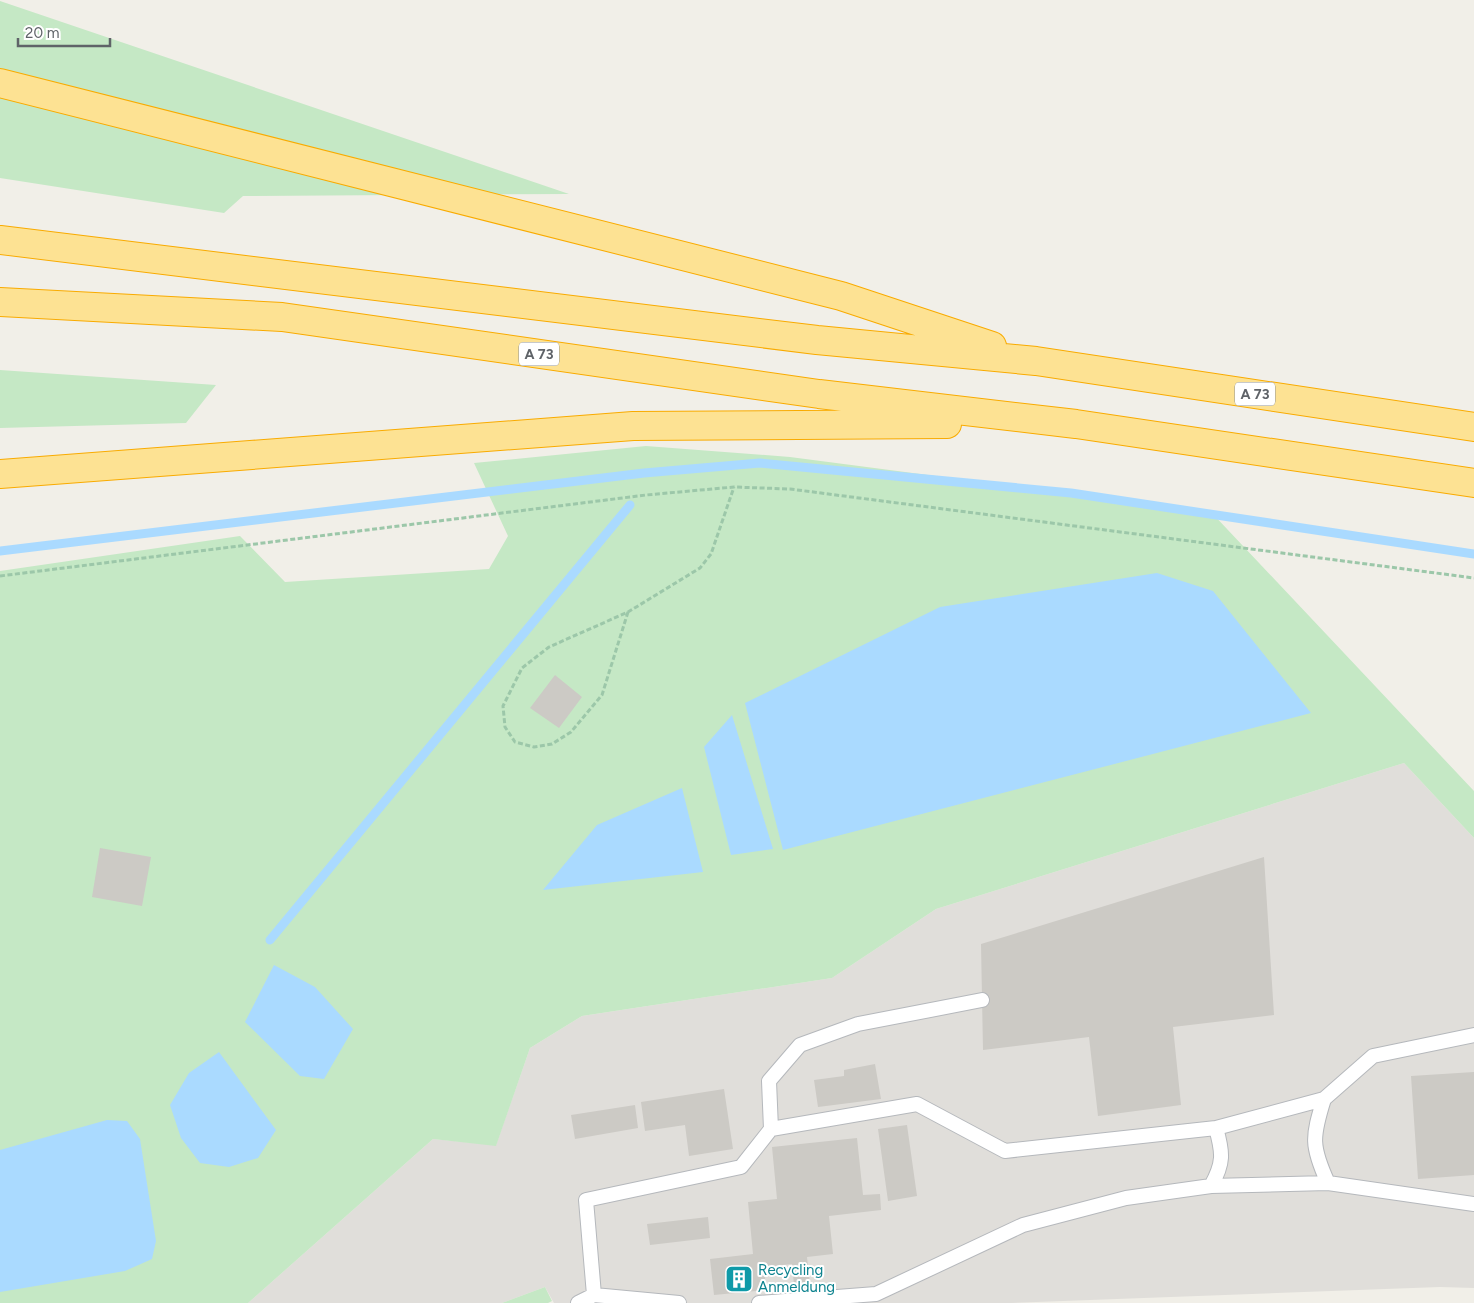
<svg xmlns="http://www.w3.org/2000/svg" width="1474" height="1303" font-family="Figtree,sans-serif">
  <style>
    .industrial { fill: #e0deda }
    .green { fill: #c5e8c5 }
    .water { fill: #aadaff }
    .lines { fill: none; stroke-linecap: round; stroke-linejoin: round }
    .stream { stroke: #aadaff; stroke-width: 9 }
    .building { fill: #cccac5 }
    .lane-casing { stroke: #b5b8bc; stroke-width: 16 }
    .highway-casing { stroke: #f9ab00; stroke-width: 30 }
    .path { stroke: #9cc7a9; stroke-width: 3; stroke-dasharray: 5 2.5; stroke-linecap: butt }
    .lane { stroke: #fff; stroke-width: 14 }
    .highway { stroke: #fde293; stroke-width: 28 }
    .labels { text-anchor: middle; stroke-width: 4; stroke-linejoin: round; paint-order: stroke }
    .shield { fill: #fff; stroke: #8f9295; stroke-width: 1 }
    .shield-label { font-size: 14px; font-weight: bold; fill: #5f6368 }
    .culture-label { font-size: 15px; fill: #0d838f; stroke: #fff; text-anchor: start }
  </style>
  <rect width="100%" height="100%" fill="#f1efe8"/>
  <!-- industrial -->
  <path class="industrial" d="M1404,763L1474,838V1288L1440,1287L1011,1303H554L545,1287L502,1303H248L433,1139L496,1145L530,1048L582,1016L832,978L936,909Z"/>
  <!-- green -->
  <path class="green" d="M0,1L569,194L243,196L224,213L0,178Z
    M0,370L216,385L186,423L0,428Z
    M646,446L790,457L1211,512L1474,791V838L1404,763L936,909L832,978L582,1016L530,1048L496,1146L433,1139L248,1303H0V571L240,536L285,582L489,569L508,536L474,463Z
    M545,1287L552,1301L548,1303H502Z"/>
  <!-- water -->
  <path class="water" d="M1157,573L1213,591L1311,713L783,850L745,703L940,607Z
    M732,715L773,849L731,855L704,747Z
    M682,788L703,872L543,890L597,825Z
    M274,965L315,987L353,1029L324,1079L300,1076L245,1022Z
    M219,1052L276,1130L258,1158L229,1167L200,1163L181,1138L170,1105L189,1073Z
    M107,1120L127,1121L140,1139L156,1241L152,1259L125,1271L0,1292V1150Z"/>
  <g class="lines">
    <!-- stream -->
    <path class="stream" d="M0,551L644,473L760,463L1071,493L1474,554
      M270,940L630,505"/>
  </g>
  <!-- building -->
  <path class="building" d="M555,675L582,697L559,728L530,708Z
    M100,848L151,857L142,906L92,897Z
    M1264,857L1274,1015L1173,1027L1181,1105L1098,1116L1089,1037L983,1050L981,944Z
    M875,1064L881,1099L818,1107L814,1080L844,1076V1070Z
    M1474,1072V1175L1418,1179L1411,1076Z
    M724,1089L733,1149L689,1156L685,1125L645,1131L641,1102Z
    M635,1105L638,1128L575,1139L571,1115Z
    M907,1125L917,1196L888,1201L878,1129Z
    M857,1138L863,1195L880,1194L881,1210L829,1216L833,1254L807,1257L811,1294L795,1295L792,1264L764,1267L766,1290L714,1295L710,1259L753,1254L748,1202L777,1199L772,1147Z
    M708,1217L710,1238L650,1245L647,1224Z"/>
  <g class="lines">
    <defs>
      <path id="lane" d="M1324,1099C1312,1137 1311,1146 1328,1183
        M771,1129L769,1081L800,1045L858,1024L982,1000
        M1211,1186C1224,1163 1223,1153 1216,1128
        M594,1295L586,1200L741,1167L771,1129L917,1104L1005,1151L1216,1128L1324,1099L1373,1056L1474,1035
        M578,1303L594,1295L679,1303
        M759,1303L876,1294L1023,1225L1126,1198L1211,1186L1328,1183L1474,1204"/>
      <path id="highway" d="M0,83L841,296L992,346
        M0,240L817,340L1036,361L1474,427
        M0,302L282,317L819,394L1076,424L1474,483
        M0,474L633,426L947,424"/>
    </defs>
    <!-- lane casing -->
    <use href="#lane" class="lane-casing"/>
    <!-- highway casing -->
    <use href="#highway" class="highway-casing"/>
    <!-- path -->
    <path class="path" d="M0,576L646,495L734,487L790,489L1474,578
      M628,612L602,695L571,732L552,744L534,747L515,742L505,727L503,706L522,668L549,647L628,612L700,568L711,554L734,487"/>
    <!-- lane -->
    <use href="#lane" class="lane"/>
    <!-- highway -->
    <use href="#highway" class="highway"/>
  </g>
  <!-- icons -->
  <defs>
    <symbol id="building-square" viewBox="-11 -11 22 22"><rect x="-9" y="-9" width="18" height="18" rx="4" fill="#0f9aa8" stroke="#fff"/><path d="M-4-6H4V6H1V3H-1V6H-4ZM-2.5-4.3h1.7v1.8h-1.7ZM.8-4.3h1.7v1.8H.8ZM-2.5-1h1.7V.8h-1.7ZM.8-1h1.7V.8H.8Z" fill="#fff"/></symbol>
  </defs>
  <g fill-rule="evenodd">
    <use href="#building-square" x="723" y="1263" width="32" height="32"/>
  </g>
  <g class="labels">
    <!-- shield labels -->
    <g class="shield">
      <rect x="519" y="342.5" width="40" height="23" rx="4"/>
      <rect x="1235" y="382.5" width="40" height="23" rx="4"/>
    </g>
    <g class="shield-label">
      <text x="539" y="359">A 73</text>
      <text x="1255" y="399">A 73</text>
    </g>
    <!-- culture labels -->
    <g class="culture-label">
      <text x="758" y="1275">Recycling<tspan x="758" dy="17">Anmeldung</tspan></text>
    </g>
  </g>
  <!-- scale -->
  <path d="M18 38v8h92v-8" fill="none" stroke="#5f6368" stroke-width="2.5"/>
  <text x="25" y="38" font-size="15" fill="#5f6368" stroke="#ffffff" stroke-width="4" paint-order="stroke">20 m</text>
</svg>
